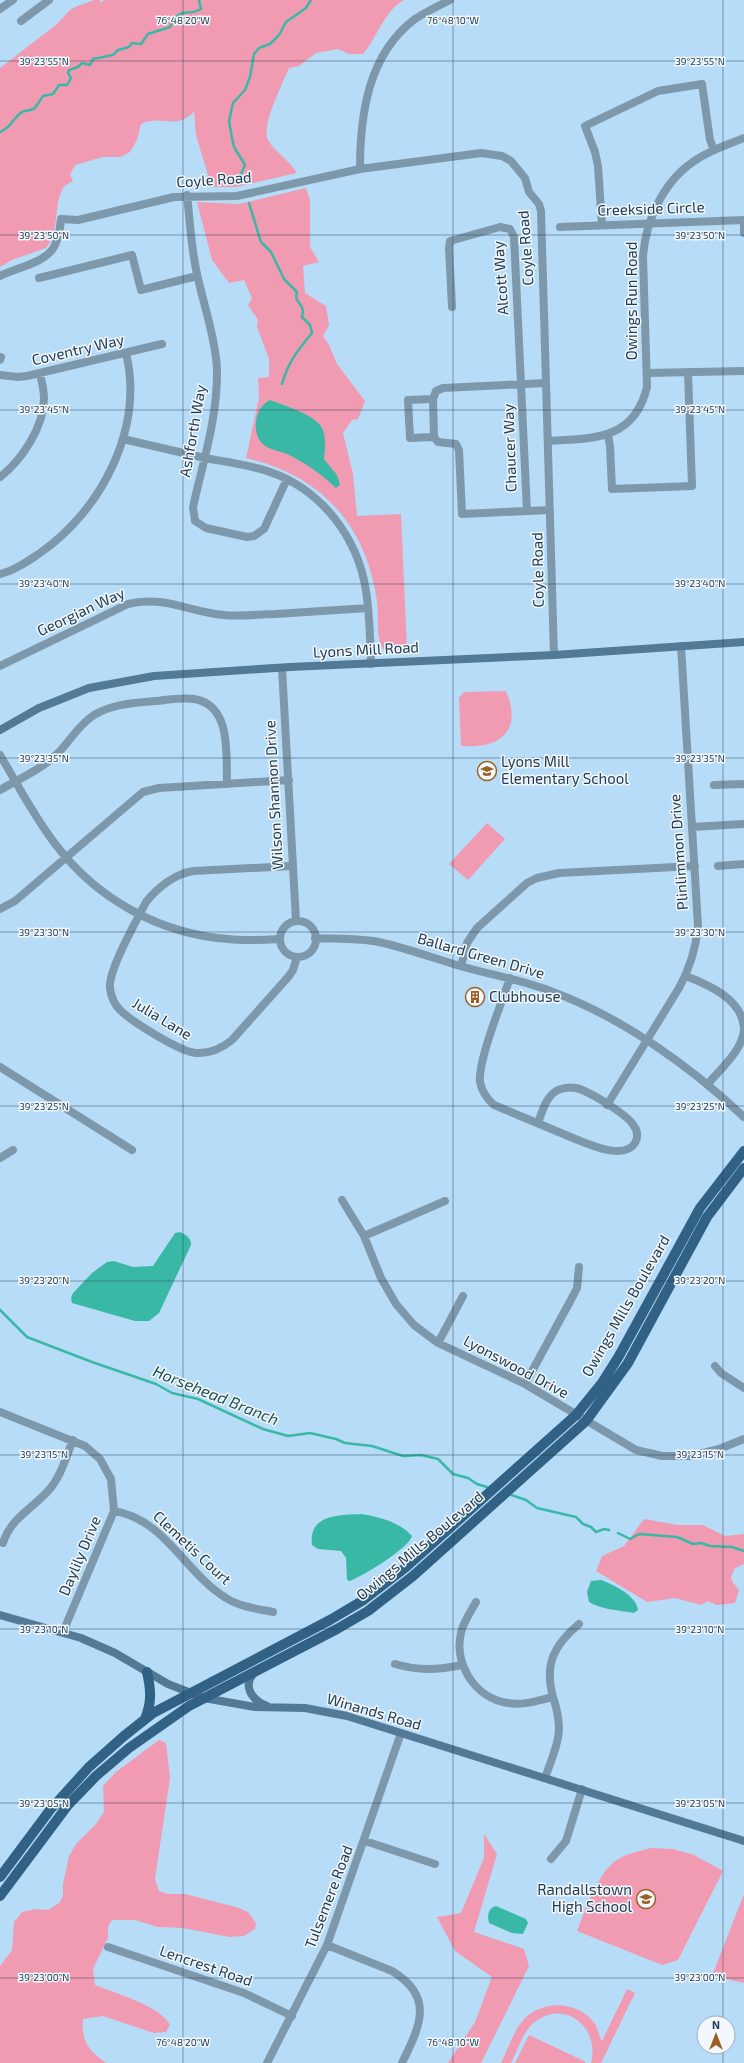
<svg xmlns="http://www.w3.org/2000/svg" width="744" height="2063" font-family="'Exo 2',sans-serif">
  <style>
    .green { fill: #f19bb3 }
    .water { fill: #3ab8a6 }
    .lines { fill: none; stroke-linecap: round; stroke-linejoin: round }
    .stream { stroke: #3ab8a6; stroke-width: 2.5 }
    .street { stroke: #7e98ab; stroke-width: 8 }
    .secondary { stroke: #527995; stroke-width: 8 }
    .primary { stroke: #316285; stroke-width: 10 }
    .ticks { fill: none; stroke: #223c4f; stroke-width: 1; stroke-opacity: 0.45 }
    .labels { text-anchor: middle; stroke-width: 3; stroke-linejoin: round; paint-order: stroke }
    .street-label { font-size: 15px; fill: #223c4f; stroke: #f2f8fd }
    .poi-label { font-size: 15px; fill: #223c4f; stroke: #f2f8fd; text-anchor: start }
    .water-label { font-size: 16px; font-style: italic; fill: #1e524a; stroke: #f2f8fd }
    .ticks-label { font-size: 10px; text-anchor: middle; fill: #223c4f; stroke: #f2f8fd; stroke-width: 3; stroke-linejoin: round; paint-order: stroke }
  </style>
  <rect width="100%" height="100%" fill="#b7dcf8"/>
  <!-- green -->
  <path class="green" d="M94,0H100V3L104,0H404C383,12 378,37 363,54H349L338,49L316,53L299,66L289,68C283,83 261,125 268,140C273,150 290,161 297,173L236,187H204L208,175L196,135L194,112C174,131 163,114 141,124L137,140L130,152L121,157H103L75,165L70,175L73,181C70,183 66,184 63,188C53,206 60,232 46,248L12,260L0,267V68L57,24L69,11L75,7Z
    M306,188L310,200V247L319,262L303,266L305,293L326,306L329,325L323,336L329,345L337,364L365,401L358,419L352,420L343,433L353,474L357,516L401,514L407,650L385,651C375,640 379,616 377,601C366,525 321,475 246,458L259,398L258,378L269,377V359L257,327L258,320L248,305L252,298L244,280L229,283L212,260L197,202L239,204Z
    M506,691C523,731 500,749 461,746L459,698L464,692Z
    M487,823L505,839L468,880L449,864Z
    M644,1519L678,1525H703L725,1536L744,1534V1564L735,1568L731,1577L732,1581L739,1590L735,1603L717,1605L707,1601L701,1605L675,1598L647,1602L596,1571L602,1556L624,1546Z
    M159,1740L166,1743L170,1778L155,1879L159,1891L167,1894H185L236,1907L248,1912L256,1923L255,1929L244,1936L229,1937L183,1928L158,1927L135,1920H112L108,1927V1938L93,1969L95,1985C115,1993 161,2006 170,2025L166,2032L154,2033L103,2016L83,2019C81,2041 89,2051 106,2063H0V1966L12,1950L14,1922L22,1912L36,1909L48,1910L59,1903L63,1896V1884L69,1856L76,1844L96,1824L104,1812L103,1786L116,1772Z
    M484,1834L497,1854L474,1932L524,1949L529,1966L481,2063H448L475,2022L492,1977L455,1951L437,1917L461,1913L484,1858Z
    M650,1848L673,1849L694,1855L723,1871L678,1960L662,1965L577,1931C584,1913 597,1876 613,1863C623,1854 637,1852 650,1848Z
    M744,1894V1983L712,1976Z
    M627,1989L635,1993L601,2063H591C600,2029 567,1999 536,2021C523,2030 518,2050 511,2063H501C508,2049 514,2030 524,2019C544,1999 579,2001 595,2024C598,2030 599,2036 602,2041Z
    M529,2035L586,2062L585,2063H515Z"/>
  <!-- water -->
  <path class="water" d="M270,400C283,405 312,414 320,425C327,434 325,448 324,459L337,475L340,485L336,488C321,474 306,463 287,454C280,451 270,450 264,445C250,434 255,406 270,400Z
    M180,1232C186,1235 191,1237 191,1245L159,1313L149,1321H135L72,1303L71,1298L73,1293L92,1273L107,1262L114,1261L133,1267L153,1266L175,1233Z
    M361,1514C379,1517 400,1522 412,1536C409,1548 363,1576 350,1581L347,1580L346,1558L341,1551L318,1549L312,1545C308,1514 340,1515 361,1514Z
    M601,1580C614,1585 636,1595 638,1610L634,1613C619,1610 603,1610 589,1602L587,1592L591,1581Z
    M496,1906L526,1919L528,1923L523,1934L512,1933L489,1923C487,1916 488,1908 496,1906Z"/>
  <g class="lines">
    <!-- stream -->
    <path class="stream" d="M0,132C11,128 13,118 22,112C26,110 31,111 35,108L43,96L53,94L59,85H67L71,78L68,73L69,70L78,67L82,63L90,65L93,59L113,55L118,50L129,47L132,43L141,44L148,34L170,27C182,4 185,18 201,9L199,0
      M241,184V174L245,165L234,147L232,138L229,121L233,103L245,90L250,77L254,54L259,48L270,44L279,35L286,22L306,8L311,0
      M249,203L261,242L271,252L284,279L297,292C293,304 306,302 302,317L310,325L312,333C298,350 288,362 282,384
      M0,1310L27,1337L92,1362L156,1384L172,1393L198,1399L263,1429L288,1436L310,1433L336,1439L345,1443L372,1446L403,1456L421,1455L438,1459L453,1474L468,1478L477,1484L490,1488
      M508,1494L526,1500L537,1508L576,1517L583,1524L591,1527L596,1532L604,1529L609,1530
      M618,1533L630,1539L639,1534L677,1537L693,1544L701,1543L710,1546L732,1547L744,1551"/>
    <!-- street -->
    <path class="street" d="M0,9L13,0
      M21,21L49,0
      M360,169C360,115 368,54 415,19C426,12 438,6 450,0
      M187,195C190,221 191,248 197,274C204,306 215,337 217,369C218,416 203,462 193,507L195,521L206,528L247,537L254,536L264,529L287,479
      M744,220V233
      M602,225L598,166L595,152L585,126L658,91L702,84L710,140L714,150
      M560,227L744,220
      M0,276C16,268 45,263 54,247C59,238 60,229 61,219L78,220L174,197L237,196L360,169L481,153L502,156L511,161L525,178L529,192L539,204L541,211L554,655
      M39,278L132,255L141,290L197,276
      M0,360L1,357
      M647,373L744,371
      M0,375L18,377L27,376L162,344
      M433,399L434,437L410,438L408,400L433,399L436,391L443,388L546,383
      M608,435L610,446L612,489L692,486L688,372
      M434,437L438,442L456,444L459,450L462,514L527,511L514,237L510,229L500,227L450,241L449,248L452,307
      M123,439C150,445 178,452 205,458C227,462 250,465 270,472C322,490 358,538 366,591C370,615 370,640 371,664
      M548,441C593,438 634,441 647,387L643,256C646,218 665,178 699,158C713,149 729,144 744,138
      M0,477C22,460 44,427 44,398C44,390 42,382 40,374
      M527,511L550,510
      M0,574C14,571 28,561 40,553C102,510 144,428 126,353
      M0,666L128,604C164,595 189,612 224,615C241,617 259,614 276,614C306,612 337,610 368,608
      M282,668L296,921
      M0,755C18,785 34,817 56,845C97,899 160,934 228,939C245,941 263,940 280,939
      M714,785L744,784
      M0,790C19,779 40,770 56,755C70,742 77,726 94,715C112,704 133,703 155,701C167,700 181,697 194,699C232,705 226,755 227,784
      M692,827L744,824
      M292,866L193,871C175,874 158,887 146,902C137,920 108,970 110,988C111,996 114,1004 120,1010C131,1021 180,1052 196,1053C210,1054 221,1049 232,1040L289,976L293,970L297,957
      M718,866L744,864
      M0,909L15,901L143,792L159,788L289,780
      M280 939a18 18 0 1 1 36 0a18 18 0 1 1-36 0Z
      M315,938C336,939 358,938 379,942C406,948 433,958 460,966C491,975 523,980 553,992C623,1018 690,1066 744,1117
      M461,966L467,943L477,928L527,883L537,878L559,873L695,866
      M686,976C709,985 742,999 744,1028
      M510,978C502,1002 478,1060 480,1082C482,1092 487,1099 494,1105C520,1116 547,1127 573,1138C588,1144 624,1161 635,1143C638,1138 638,1131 634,1126C628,1115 589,1091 576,1088C571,1087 563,1088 558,1090C546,1096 542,1112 538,1123
      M0,1067L132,1150
      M708,1084C721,1068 743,1050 744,1029
      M607,1105L679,988C690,968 696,948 698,926L681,646
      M0,1158L13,1150
      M342,1200L364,1236L381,1278L396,1304L414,1325L438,1343L525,1384L636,1450L662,1456H691L719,1449L744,1439
      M364,1236L445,1201
      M438,1343L463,1296
      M715,1366L721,1373L744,1388
      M525,1384L573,1296L577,1288L579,1267
      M0,1412L85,1446L100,1459L111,1479L114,1511L63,1632
      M114,1511C165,1519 185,1573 226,1598C240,1607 258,1609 273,1612
      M3,1543C10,1519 33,1508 49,1490C61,1476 66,1457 73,1440
      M476,1602C471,1611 465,1620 462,1629C452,1662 474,1698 508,1703C523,1706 539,1700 553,1697C565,1733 557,1744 545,1778
      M395,1664C419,1671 438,1670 462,1665
      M553,1697C544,1664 554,1645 579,1624
      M365,1841L435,1864
      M551,1859L566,1841L582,1789
      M327,1945L392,1971C435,1997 420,2026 402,2063
      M108,1947L244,1993L292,2016
      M267,2063L327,1945L401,1733"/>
    <!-- secondary -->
    <path class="secondary" d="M0,730L39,708L89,688L154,676L290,667L554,655L744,642
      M0,1615L81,1638L115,1653L168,1684L204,1698L255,1707L305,1708L347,1716L744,1841
      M254,1673C242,1686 252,1700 267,1706"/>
    <!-- primary -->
    <path class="primary" d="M145,1719C152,1702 151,1690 147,1672
      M0,1877L50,1810L89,1767L124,1736L153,1713L330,1620L362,1601L406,1567L576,1415L602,1383L619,1356L700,1208L744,1151
      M0,1896L68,1805L96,1776L129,1748L189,1706L337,1629L368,1611L413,1576L586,1421L628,1363L707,1217L744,1168"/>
  </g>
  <!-- ticks -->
  <path class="ticks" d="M183,0V2063M453,0V2063M723,0V2023M0,61H744M0,235H744M0,410H744M0,584H744M0,758H744M0,932H744M0,1106H744M0,1281H744M0,1455H744M0,1629H744M0,1803H744M0,1978H744M723,2047V2063"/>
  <!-- icons -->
  <defs>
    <symbol id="school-ring" viewBox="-11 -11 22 22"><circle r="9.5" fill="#f2f8fd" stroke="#9d6023" stroke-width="1.5"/><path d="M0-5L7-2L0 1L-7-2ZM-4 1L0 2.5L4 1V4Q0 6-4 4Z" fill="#9d6023"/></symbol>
    <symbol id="building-ring" viewBox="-11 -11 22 22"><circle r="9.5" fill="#f2f8fd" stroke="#9d6023" stroke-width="1.5"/><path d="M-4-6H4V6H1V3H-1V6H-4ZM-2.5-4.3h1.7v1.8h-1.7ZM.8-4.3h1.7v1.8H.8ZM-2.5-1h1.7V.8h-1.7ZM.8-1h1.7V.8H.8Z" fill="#9d6023"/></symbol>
  </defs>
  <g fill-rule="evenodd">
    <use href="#school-ring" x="476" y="760" width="22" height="22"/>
    <use href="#building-ring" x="464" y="986" width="22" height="22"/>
    <use href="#school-ring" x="635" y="1888" width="22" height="22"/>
  </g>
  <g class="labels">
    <!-- street labels -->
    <g class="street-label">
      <text transform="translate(214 180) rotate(-4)" y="5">Coyle Road</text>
      <text transform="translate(651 209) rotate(-2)" y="5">Creekside Circle</text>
      <text transform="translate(526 248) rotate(-94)" y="5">Coyle Road</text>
      <text transform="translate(501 278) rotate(-94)" y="5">Alcott Way</text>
      <text transform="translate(632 301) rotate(-90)" y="5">Owings Run Road</text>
      <text transform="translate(78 350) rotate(-13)" y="5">Coventry Way</text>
      <text transform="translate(193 431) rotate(-80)" y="5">Ashforth Way</text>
      <text transform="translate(510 448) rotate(-92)" y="5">Chaucer Way</text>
      <text transform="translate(538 570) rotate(-91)" y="5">Coyle Road</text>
      <text transform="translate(81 612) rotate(-25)" y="5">Georgian Way</text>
      <text transform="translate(366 650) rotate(-3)" y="5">Lyons Mill Road</text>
      <text transform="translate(274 795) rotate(-93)" y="5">Wilson Shannon Drive</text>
      <text transform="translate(679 852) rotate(-94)" y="5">Plinlimmon Drive</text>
      <text transform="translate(481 956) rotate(16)" y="5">Ballard Green Drive</text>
      <text transform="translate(162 1019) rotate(31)" y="5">Julia Lane</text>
      <text transform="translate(626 1306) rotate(-60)" y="5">Owings Mills Boulevard</text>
      <text transform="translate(516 1367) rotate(28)" y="5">Lyonswood Drive</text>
      <text transform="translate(420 1546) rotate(-40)" y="5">Owings Mills Boulevard</text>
      <text transform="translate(192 1548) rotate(43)" y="5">Clemetis Court</text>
      <text transform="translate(80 1556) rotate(-67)" y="5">Daylily Drive</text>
      <text transform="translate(374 1712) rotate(16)" y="5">Winands Road</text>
      <text transform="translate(329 1897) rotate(-69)" y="5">Tulsemere Road</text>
      <text transform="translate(206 1966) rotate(19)" y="5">Lencrest Road</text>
    </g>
    <!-- poi labels -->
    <g class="poi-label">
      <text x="501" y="767">Lyons Mill<tspan x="501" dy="17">Elementary School</tspan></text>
      <text x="489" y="1002">Clubhouse</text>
      <text x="632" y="1895" text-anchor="end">Randallstown<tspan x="632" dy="17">High School</tspan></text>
    </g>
    <!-- water labels -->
    <g class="water-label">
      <text transform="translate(216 1395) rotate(22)" y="6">Horsehead Branch</text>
    </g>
  </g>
  <g class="ticks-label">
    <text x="183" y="24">76°48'20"W</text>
    <text x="453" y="24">76°48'10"W</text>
    <text x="44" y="65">39°23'55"N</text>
    <text x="700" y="65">39°23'55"N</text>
    <text x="44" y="239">39°23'50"N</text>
    <text x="700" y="239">39°23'50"N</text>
    <text x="44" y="413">39°23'45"N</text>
    <text x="700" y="413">39°23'45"N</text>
    <text x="44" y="587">39°23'40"N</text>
    <text x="700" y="587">39°23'40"N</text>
    <text x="44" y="762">39°23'35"N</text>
    <text x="700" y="762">39°23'35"N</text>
    <text x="44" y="936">39°23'30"N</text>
    <text x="700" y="936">39°23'30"N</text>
    <text x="44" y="1110">39°23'25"N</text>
    <text x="700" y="1110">39°23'25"N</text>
    <text x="44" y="1284">39°23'20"N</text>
    <text x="700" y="1284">39°23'20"N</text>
    <text x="44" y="1458">39°23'15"N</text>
    <text x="700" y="1458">39°23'15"N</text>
    <text x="44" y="1633">39°23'10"N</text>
    <text x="700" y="1633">39°23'10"N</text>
    <text x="44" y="1807">39°23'05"N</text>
    <text x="700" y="1807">39°23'05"N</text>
    <text x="44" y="1981">39°23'00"N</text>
    <text x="700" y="1981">39°23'00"N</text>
    <text x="183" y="2046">76°48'20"W</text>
    <text x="453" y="2046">76°48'10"W</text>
  </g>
  <!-- north arrow -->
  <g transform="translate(716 2035)"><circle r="19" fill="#f2f8fd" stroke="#9fadb7"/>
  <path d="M0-3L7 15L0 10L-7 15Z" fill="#9d6023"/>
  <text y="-6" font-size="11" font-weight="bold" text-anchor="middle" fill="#223c4f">N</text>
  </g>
</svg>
